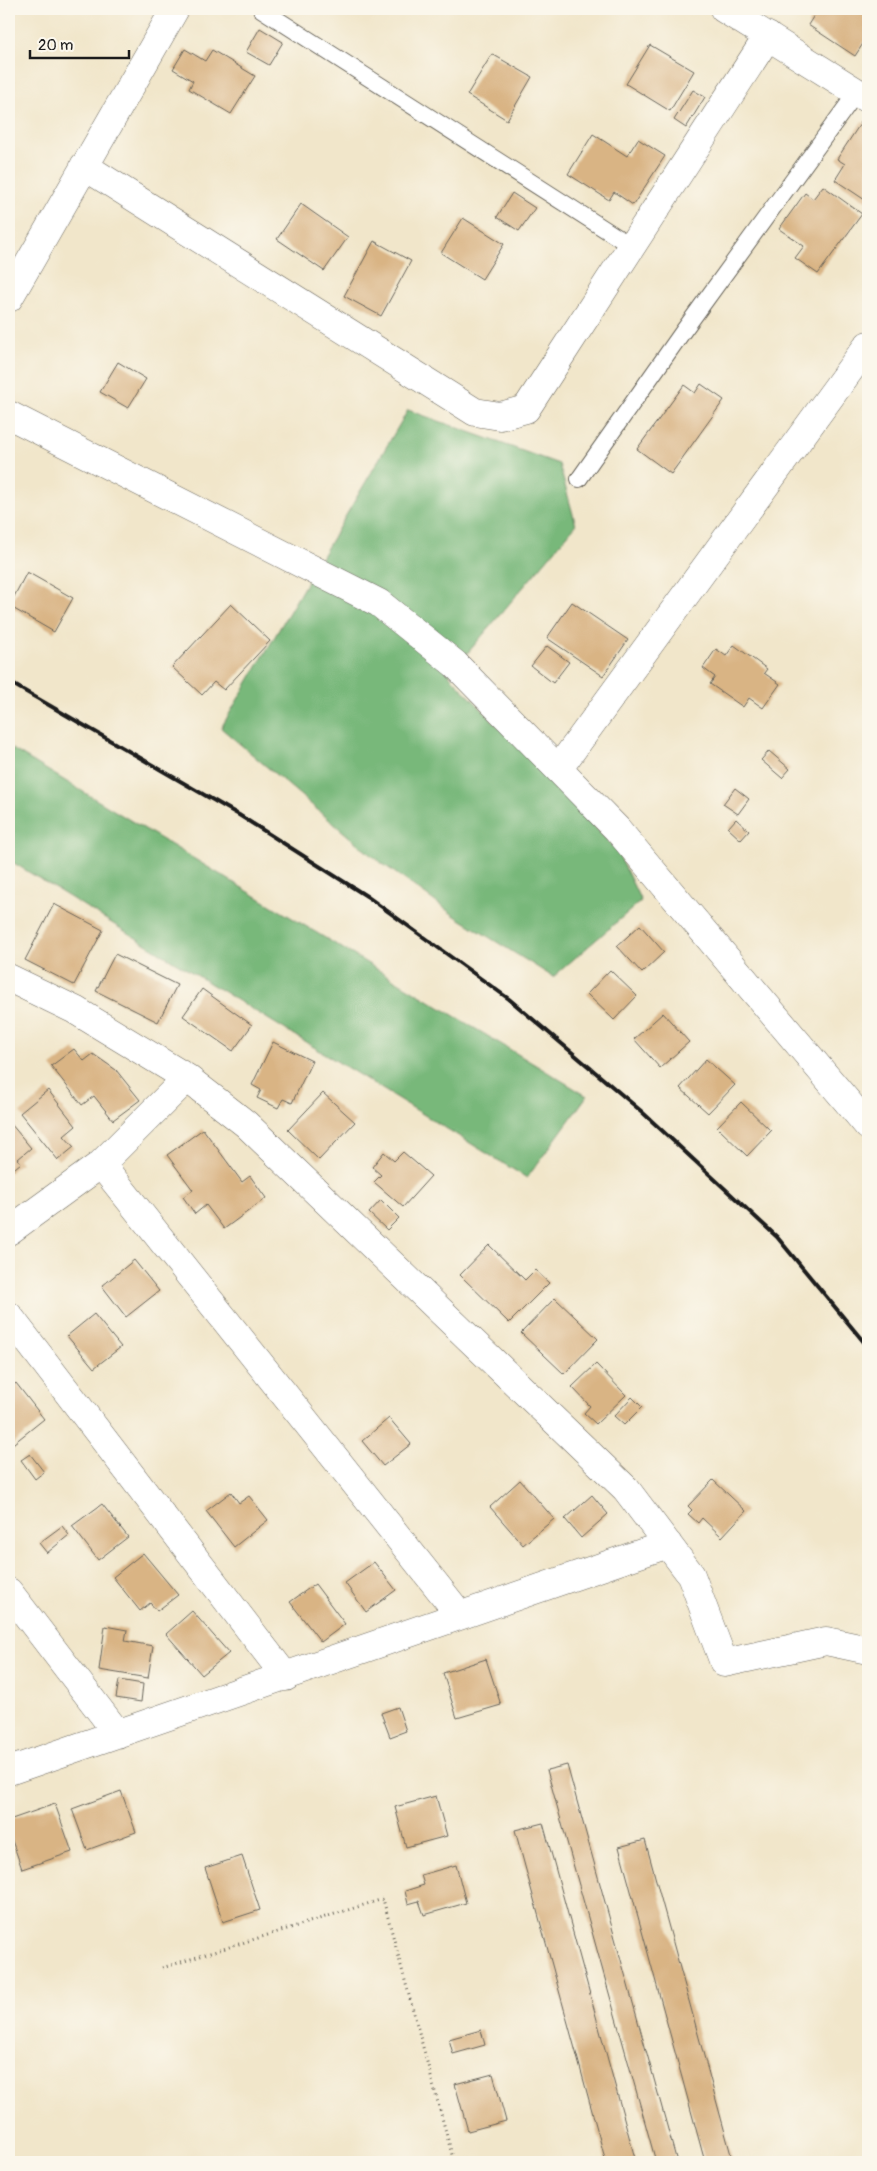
<svg xmlns="http://www.w3.org/2000/svg" width="877" height="2171" font-family="Pangolin,sans-serif">
  <style>
    .forest { fill: #78b87a; stroke: #4a6a4b }
    .building { fill: #d9b484 }
    .lines { fill: none; stroke-linecap: round; stroke-linejoin: round }
    .lane-casing { stroke: #676359; stroke-width: 18 }
    .street-casing { stroke: #676359; stroke-width: 29 }
    .path { stroke: #676359; stroke-width: 3; stroke-dasharray: 1 4; stroke-linecap: butt }
    .lane { stroke: #fff; stroke-width: 16 }
    .street { stroke: #fff; stroke-width: 28 }
    .rail { stroke: #1c1c1c; stroke-width: 4 }
  </style>
  <rect width="100%" height="100%" fill="#fbf7ec"/>
  <filter id="ink" filterUnits="userSpaceOnUse"><feTurbulence type="fractalNoise" baseFrequency=".02" numOctaves="2"/><feDisplacementMap in="SourceGraphic" scale="10" xChannelSelector="R" yChannelSelector="G"/><feConvolveMatrix kernelMatrix="1 2 1 2 8 2 1 2 1" color-interpolation-filters="sRGB"/></filter>
  <filter id="wash" filterUnits="userSpaceOnUse"><feTurbulence type="fractalNoise" baseFrequency=".0096" numOctaves="4" result="noise"/><feDisplacementMap in="SourceGraphic" scale="20" xChannelSelector="R" yChannelSelector="G"/><feGaussianBlur stdDeviation="1.12" result="paint"/><feColorMatrix in="noise" values="0 0 0 0 0 0 0 0 0 0 0 0 0 0 0 0 0 1.4 0 .05"/><feComposite in="paint" operator="in"/></filter>
  <g filter="url(#wash)">
    <rect width="100%" height="100%" fill="#f1e6ca"/>
    <!-- forest -->
    <path class="forest" d="M408,410L559,464L576,525L449,675L616,849L641,901L553,977L455,916L372,856L221,728Z
      M9,747L587,1096L527,1178L9,860Z"/>
    <g id="blocks">
      <!-- building -->
      <path class="building" d="M818,9H860L868,14V36L855,56L808,25Z
        M260,28L283,42L269,65L246,52Z
        M650,45L694,71L670,111L626,84Z
        M185,49L205,61L212,50L255,76L231,114L189,89L193,81L173,69Z
        M492,54L532,77L507,120L467,95Z
        M693,90L705,97L686,128L674,120Z
        M862,121L868,125V202L835,180L845,164L837,159Z
        M593,134L627,156L638,139L665,156L633,205L614,192L609,200L568,174Z
        M823,186L862,214L818,274L795,258L804,246L779,229L805,193L813,199Z
        M512,193L535,208L519,231L497,217Z
        M301,204L348,237L324,271L277,239Z
        M463,218L504,244L482,279L441,253Z
        M374,241L411,261L381,316L344,296Z
        M118,362L146,379L128,408L100,392Z
        M701,384L724,400L671,474L637,449L684,385L695,393Z
        M27,572L73,598L54,632L9,606Z
        M572,602L628,640L603,676L547,638Z
        M231,604L270,641L224,690L214,682L202,695L172,667Z
        M734,645L767,669L764,673L780,684L763,708L749,698L743,707L710,684L715,677L703,668L716,649L726,656Z
        M547,646L569,662L553,683L531,666Z
        M769,751L790,769L782,778L761,760Z
        M735,788L749,799L738,814L723,804Z
        M736,819L749,831L741,840L728,828Z
        M54,904L103,930L74,985L25,960Z
        M640,925L664,952L642,973L617,946Z
        M115,954L177,985L158,1022L96,991Z
        M610,970L637,996L614,1020L587,994Z
        M202,989L252,1025L233,1051L183,1016Z
        M663,1013L689,1042L660,1068L634,1039Z
        M273,1042L312,1061L292,1103L283,1099L278,1108L257,1098L261,1090L252,1085Z
        M74,1049L84,1061L93,1054L116,1070L140,1100L113,1120L94,1096L82,1105L51,1066Z
        M706,1059L735,1085L708,1113L680,1088Z
        M48,1090L76,1126L64,1136L74,1147L58,1160L20,1113Z
        M323,1093L355,1122L319,1160L288,1130Z
        M741,1102L771,1131L747,1156L717,1127Z
        M11,1124L31,1148L18,1159L21,1163L9,1173V1126Z
        M203,1129L242,1182L250,1176L266,1198L224,1229L206,1205L195,1214L183,1197L193,1190L167,1155Z
        M384,1152L394,1161L403,1152L431,1176L403,1207L374,1182L381,1175L372,1167Z
        M381,1200L399,1218L387,1230L369,1213Z
        M489,1245L525,1280L535,1270L549,1283L509,1323L460,1275Z
        M134,1260L159,1291L126,1317L102,1286Z
        M555,1298L598,1339L564,1374L521,1333Z
        M94,1314L121,1347L94,1368L67,1336Z
        M596,1364L626,1395L596,1424L584,1413L590,1406L572,1387Z
        M16,1383L44,1419L9,1447V1389Z
        M632,1397L642,1407L624,1425L614,1416Z
        M389,1418L411,1444L383,1466L362,1441Z
        M30,1454L44,1472L35,1479L21,1460Z
        M520,1480L554,1519L523,1545L490,1507Z
        M713,1480L746,1511L722,1537L702,1518L698,1523L688,1514L692,1510L688,1506Z
        M231,1492L239,1503L249,1496L268,1520L234,1547L206,1511Z
        M592,1495L608,1514L581,1538L565,1519Z
        M102,1504L128,1537L98,1560L72,1526Z
        M62,1526L69,1535L47,1553L39,1543Z
        M143,1553L178,1595L157,1611L150,1603L140,1611L113,1577Z
        M374,1562L396,1590L366,1612L345,1583Z
        M315,1584L345,1624L321,1642L290,1602Z
        M192,1611L229,1653L202,1675L166,1634Z
        M105,1626L127,1630L125,1641L153,1646L148,1678L99,1670Z
        M486,1659L501,1705L457,1718L443,1673Z
        M119,1680L143,1684L141,1702L116,1698Z
        M398,1707L406,1731L390,1737L381,1713Z
        M567,1765L677,2162H656L547,1770Z
        M121,1791L136,1832L87,1850L72,1809Z
        M436,1796L447,1836L406,1847L395,1807Z
        M55,1804L72,1852L22,1869L9,1832V1820Z
        M543,1823L636,2162H606L515,1830Z
        M645,1840L733,2162H705L619,1847Z
        M242,1856L260,1910L223,1922L205,1868Z
        M456,1865L466,1903L424,1915L419,1901L408,1904L405,1891L424,1885L421,1875Z
        M481,2030L485,2045L453,2054L449,2039Z
        M493,2074L506,2121L468,2131L455,2084Z"/>
    </g>
  </g>
  <g filter="url(#ink)">
    <use href="#blocks" fill-opacity="0" stroke="#676359" stroke-width="1"/>
    <g class="lines">
      <defs>
        <path id="lane" d="M261,9L631,246
          M579,479L684,330L857,92"/>
        <path id="street" d="M724,9L868,99
          M84,166L475,412L500,416L526,409L768,36
          M9,298L175,9
          M9,415L379,603L455,664L617,829L868,1126
          M559,768L868,345
          M9,978L75,1010L187,1078L246,1124L626,1489L691,1575L724,1663L826,1641L868,1650
          M101,1164L460,1615
          M9,1231L101,1164L187,1078
          M9,1316L286,1677
          M9,1592L118,1734
          M9,1771L668,1544"/>
      </defs>
      <!-- lane casing -->
      <use href="#lane" class="lane-casing"/>
      <!-- street casing -->
      <use href="#street" class="street-casing"/>
      <!-- path -->
      <path class="path" d="M162,1968L383,1899L454,2162"/>
      <!-- lane -->
      <use href="#lane" class="lane"/>
      <!-- street -->
      <use href="#street" class="street"/>
      <!-- rail -->
      <path class="rail" d="M9,682L239,815L368,897L509,999L641,1111L777,1237L868,1347"/>
    </g>
  </g>
  <!-- margin -->
  <rect width="877" height="2171" fill="none" stroke="#fbf7ec" stroke-width="30"/>
  <!-- scale -->
  <path d="M30 50v8h99v-8" fill="none" stroke="#1c1c1c" stroke-width="2.5"/>
  <text x="38" y="50" font-size="15" fill="#1c1c1c" stroke="#fbf7ec" stroke-width="4" paint-order="stroke">20 m</text>
</svg>
